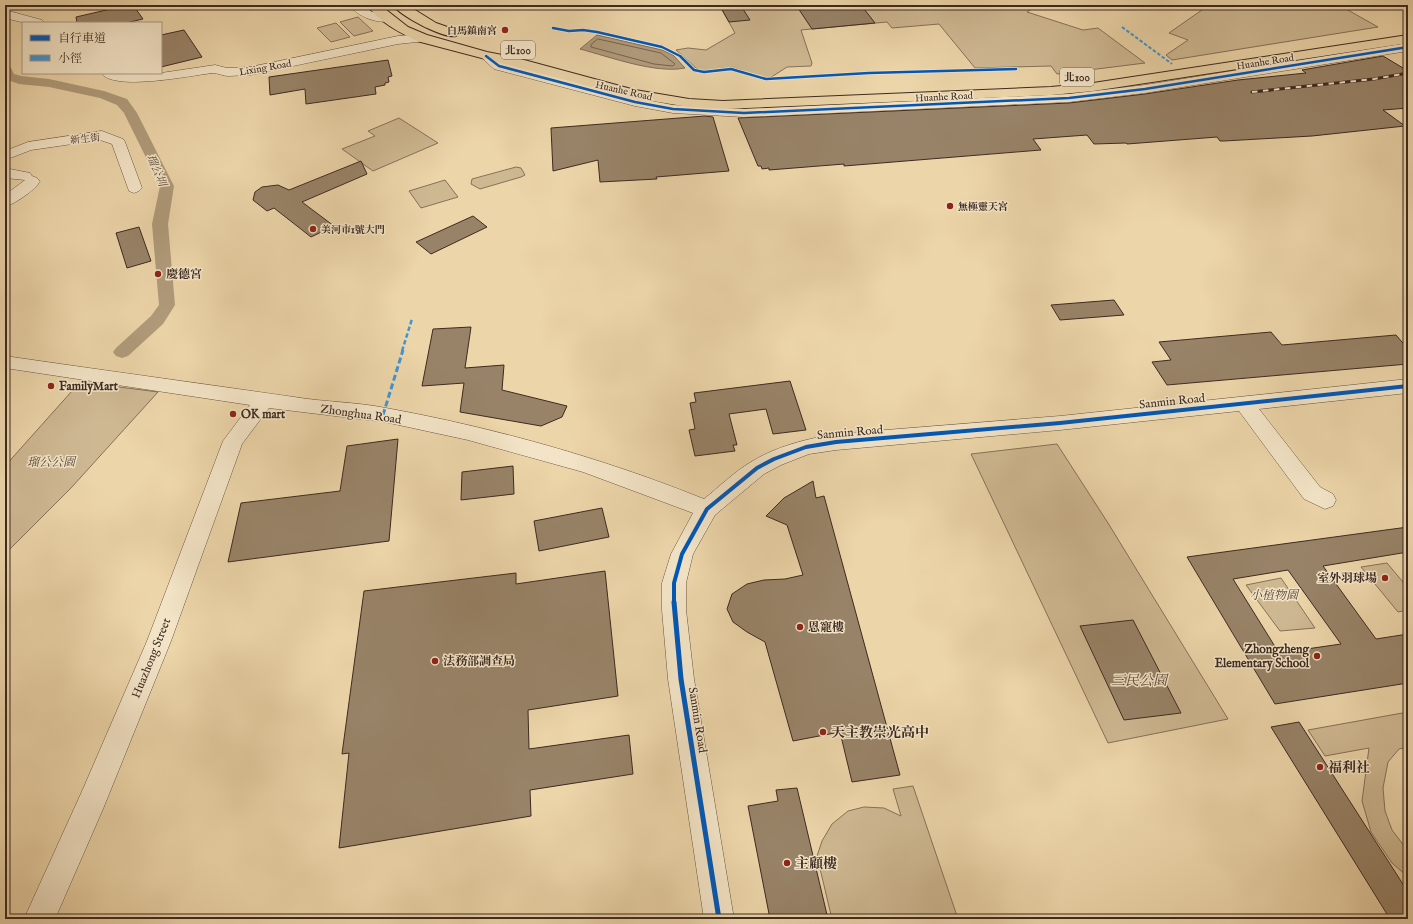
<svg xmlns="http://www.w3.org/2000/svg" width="1413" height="924" font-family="'IM FELL English','Noto Serif TC',serif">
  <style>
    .green { fill: #ceb892; stroke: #86715a }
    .water { fill: #b09b7b; stroke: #826e57 }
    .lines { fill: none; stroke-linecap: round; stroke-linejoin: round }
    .shore { stroke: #76624e; stroke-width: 1 }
    .canal { fill: #b09b7b; fill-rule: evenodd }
    .building { fill: #988368; stroke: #3d2a21; fill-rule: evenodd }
    .street-casing { stroke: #695543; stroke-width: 1 }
    .highway-casing { stroke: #3d2a21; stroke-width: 2 }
    .street { fill: #f3e4c7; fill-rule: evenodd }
    .highway { fill: #ecd5a9; fill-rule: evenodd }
    .rail-casing { stroke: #3d2a21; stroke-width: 3 }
    .rail { stroke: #f3e4c7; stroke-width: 2; stroke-dasharray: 5.5; stroke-linecap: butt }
    .quiet-far2 { stroke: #3f96d5; stroke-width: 2; stroke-dasharray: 3.5 2; stroke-linecap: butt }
    .quiet-far1 { stroke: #3f96d5; stroke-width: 2.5; stroke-dasharray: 4.5 2.5; stroke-linecap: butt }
    .quiet { stroke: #3f96d5; stroke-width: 3; stroke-dasharray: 6 3; stroke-linecap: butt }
    .cycleway-far2-casing { stroke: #f3e4c7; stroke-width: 4 }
    .cycleway-far1-casing { stroke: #f3e4c7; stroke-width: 6 }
    .cycleway-casing { stroke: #f3e4c7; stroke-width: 8 }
    .cycleway-far2 { stroke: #0057b8; stroke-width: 2.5 }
    .cycleway-far1 { stroke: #0057b8; stroke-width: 4 }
    .cycleway { stroke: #0057b8; stroke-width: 5 }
    .poi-dot { fill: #8f2418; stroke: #f3e4c7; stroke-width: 1.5 }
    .labels { text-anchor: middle; stroke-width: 3; stroke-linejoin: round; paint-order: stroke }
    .far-poi-label { font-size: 10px; font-weight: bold; fill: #3d2a21; stroke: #f3e4c7; text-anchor: start }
    .far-street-label { font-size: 10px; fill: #3d2a21; stroke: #f3e4c7 }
    .shield { fill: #f3e4c7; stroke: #746253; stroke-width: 1 }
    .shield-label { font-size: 11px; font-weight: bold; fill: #3d2a21 }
    .far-water-label { font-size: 11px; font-style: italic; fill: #5a4638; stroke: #f3e4c7 }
    .poi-label { font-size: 12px; font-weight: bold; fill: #3d2a21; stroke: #f3e4c7; text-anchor: start }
    .street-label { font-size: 12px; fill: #3d2a21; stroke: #f3e4c7 }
    .park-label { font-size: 12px; font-style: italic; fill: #5a4638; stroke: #f3e4c7 }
    .near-park-label { font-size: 14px; font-style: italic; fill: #5a4638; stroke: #f3e4c7 }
    .near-poi-label { font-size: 14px; font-weight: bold; fill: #3d2a21; stroke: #f3e4c7; text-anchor: start }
  </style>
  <rect width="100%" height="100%" fill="#ecd5a9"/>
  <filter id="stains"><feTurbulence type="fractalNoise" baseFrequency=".005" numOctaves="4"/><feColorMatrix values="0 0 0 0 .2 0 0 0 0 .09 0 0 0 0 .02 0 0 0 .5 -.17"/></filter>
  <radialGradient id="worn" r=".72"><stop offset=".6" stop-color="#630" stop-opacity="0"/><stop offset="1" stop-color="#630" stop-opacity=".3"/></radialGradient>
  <!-- green -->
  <path class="green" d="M671,5H1038L1027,12L1083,30L1098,28L1145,63L1057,74L1051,66L975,68L939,24L892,28L887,22L801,30L812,63L811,66L787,67L770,78H763L734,68L703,71L697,69L676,50L688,48L706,50L735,33L721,8L710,9Z
    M1209,5H1339L1378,27L1172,60L1166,55L1188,40L1169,33Z
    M358,17L373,31L354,36L340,22Z
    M336,23L350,37L331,42L317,28Z
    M399,118L438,143L373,171L342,149L375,136L368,131Z
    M516,167L521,168L525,175L521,177L480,189L471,184L472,179Z
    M445,180L458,197L421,208L409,191Z
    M80,382L158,392L71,488L5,554V466Z
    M1057,444L1108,523L1228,719L1108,743L971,454Z
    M1387,563L1408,588V610L1398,612L1361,567Z
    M1281,578L1315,628L1280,631L1246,585Z
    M1408,712V747L1399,749L1388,762L1383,788L1385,811L1392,830L1408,851V877L1392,863L1371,832L1362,801L1369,748L1325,756L1308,730Z
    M913,786L958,919H832L817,856L822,841L832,824L848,811L864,807L884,808L901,816L893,789Z"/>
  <!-- water -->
  <path class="water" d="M597,35L662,50L673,55L685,68C656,74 610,57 580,49Z"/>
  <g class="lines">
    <!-- shore -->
    <path class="shore" d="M598,39L661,53L675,64L673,66L654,64L591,47V45Z"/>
    <!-- canal -->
    <path class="canal" d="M5,63L9,64L14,74L21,76L49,79L104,91L127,99L137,113L174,186L168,224L175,305L163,324L128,356L122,358L116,356L113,352L116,348L151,316L159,305L152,224L160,186L124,113L117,105L100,98L49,87L19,84L5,79Z"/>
  </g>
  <!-- building -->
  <path class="building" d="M128,5H133L143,19L126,23H77L76,17Z
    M796,5H861L875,23L812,29Z
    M741,6L750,20L729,22L721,8Z
    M184,30L202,57L161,67V35Z
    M1383,56L1408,71V108L1383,110L1405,126L1312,136L1224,141H1220L1217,137L1127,144L1126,143L1094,144L1087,135L1033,139L1041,150L844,166V164L769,170V168L762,169L761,166H758L738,118L1069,103L1145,94L1238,80L1306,73L1302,70Z
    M388,60L392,76L388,77L389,82L385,83V85L375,87L376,94L306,104L305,89L270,95L269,77Z
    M705,116L713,117L729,171L656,177L657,179L600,182L598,160L553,171L551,128Z
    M361,161L367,174L302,202L334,226L311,237L274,208L267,211L253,200L255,192L262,187L278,185L289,190Z
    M473,216L487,227L431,254L416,242Z
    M139,227L151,261L127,268L116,233Z
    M1114,300L1124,315L1060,320L1051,305Z
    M471,327L465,368L504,365L502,390L567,406L562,417L541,426L460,412L464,383L422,386L433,329Z
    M1271,332L1282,345L1396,335L1408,349V364L1167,385L1152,362L1171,360L1159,342Z
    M790,381L806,430L773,434L766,409L729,414L737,445H733L735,451L695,456L689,430L695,429L690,403L696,402L694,393Z
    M398,439L389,541L228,562L241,503L340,491L347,446Z
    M513,466L514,494L461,500L462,472Z
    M813,481L816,498L824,496L900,775L852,782L840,732L793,741L765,642L747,632L733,622L727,609L732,594L747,584L764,580L785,579L803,575L787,525L766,516L784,498Z
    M602,508L609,537L539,551L534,521Z
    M1408,527V552L1323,566L1376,639L1408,634V683L1275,704L1187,557ZM1288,570L1341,644L1279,653L1233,579Z
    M605,571L618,696L528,710L529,749L629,735L633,774L530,790L531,816L339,848L349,753L342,754L364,591L516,573V584Z
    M1133,620L1181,713L1124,720L1080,626Z
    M1299,722L1408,892V919H1390L1271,727Z
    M797,788L828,919H770L748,806L778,801L776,790Z"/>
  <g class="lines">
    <defs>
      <path id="street" d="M349,5H362L372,12L391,15L393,18L391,21C377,24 358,17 349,5Z
        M5,10L42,20L44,23H25L5,18Z
        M422,34L426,35L428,38L426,41L398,44L250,75C243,75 235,76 228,76C223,76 218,73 213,73C192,75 114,92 101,73H161L215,65L227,68L250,67L398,36Z
        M1408,43V51L1145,93L1069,102L744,117L673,113L635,106L494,69L480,56L482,53H490L504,63L636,98L673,105L744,109L1069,94L1145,85Z
        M102,131L123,139L125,142L142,188L139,191L134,193L129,191L112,144L100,140L31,150L5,160V151L28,142Z
        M5,168L30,173L32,176L37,178L40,181C36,190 14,204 5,207V195L25,180L5,178Z
        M5,356C101,370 197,383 294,397C324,402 356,402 386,408C495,428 602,458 704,499C719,487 734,472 751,462C777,446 806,439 836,434L1060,416L1408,379V393L1259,409L1320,487L1333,494L1336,500L1333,506L1325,509L1304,499L1239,411L1060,430L836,450L809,454L781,465L764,474L715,515L693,554L686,583V610L694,679L734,919H704L668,679L662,610V583L671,554L693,513L583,472L468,440L385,422L269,408L242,444L171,641L103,809L55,919H24L83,789L147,641L223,441L250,405L5,368Z"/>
      <path id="highway" d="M367,5H380L408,27L427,35L487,52L513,57L635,90L689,99L723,101L1051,87L1093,83L1408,35V43L1093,91L1051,95L723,109L689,107L634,98L417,41C399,32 379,22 367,5Z
        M393,5H407L436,23L456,30L458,33L456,36C444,39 400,16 393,5Z"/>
    </defs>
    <!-- street casing -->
    <use href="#street" class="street-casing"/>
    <!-- highway casing -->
    <use href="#highway" class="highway-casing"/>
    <!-- street -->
    <use href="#street" class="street"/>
    <!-- highway -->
    <use href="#highway" class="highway"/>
    <defs>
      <path id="rail" d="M1252,92L1374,79L1408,73"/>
    </defs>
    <!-- rail casing -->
    <use href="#rail" class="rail-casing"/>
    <!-- rail -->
    <use href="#rail" class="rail"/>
    <!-- quiet-far2 -->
    <path class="quiet-far2" d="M1122,27L1172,64"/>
    <!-- quiet-far1 -->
    <path class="quiet-far1" d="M402,351L412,319"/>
    <!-- quiet -->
    <path class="quiet" d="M383,415L403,350"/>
    <defs>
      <path id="cycleway-far2" d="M553,28L569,31L583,30L597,32L662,47L680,56L694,70L704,72L731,69L766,79L869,73L1016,69
        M486,56L499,66L635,102L673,109L744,113L1069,98L1145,89L1408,47"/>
      <path id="cycleway-far1" d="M674,603V583L682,554L707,509L757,468L774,459L806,447L836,442L1060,423L1408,386"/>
      <path id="cycleway" d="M674,602L681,679L719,919"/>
    </defs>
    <!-- cycleway-far2 casing -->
    <use href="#cycleway-far2" class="cycleway-far2-casing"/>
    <!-- cycleway-far1 casing -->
    <use href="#cycleway-far1" class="cycleway-far1-casing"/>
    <!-- cycleway casing -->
    <use href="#cycleway" class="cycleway-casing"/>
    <!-- cycleway-far2 -->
    <use href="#cycleway-far2" class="cycleway-far2"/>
    <!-- cycleway-far1 -->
    <use href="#cycleway-far1" class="cycleway-far1"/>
    <!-- cycleway -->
    <use href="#cycleway" class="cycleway"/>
  </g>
  <!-- markers -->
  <g class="poi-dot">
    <circle cx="505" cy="30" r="4"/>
    <circle cx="950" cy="206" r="4"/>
    <circle cx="313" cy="229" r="4"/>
    <circle cx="158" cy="274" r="4"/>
    <circle cx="51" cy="386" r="4"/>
    <circle cx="233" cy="414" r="4"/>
    <circle cx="1385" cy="578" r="4"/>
    <circle cx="800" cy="627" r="4"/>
    <circle cx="1317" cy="656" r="4"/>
    <circle cx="435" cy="661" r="4"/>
    <circle cx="823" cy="732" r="4"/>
    <circle cx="1320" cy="767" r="4"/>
    <circle cx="787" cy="863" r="4"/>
  </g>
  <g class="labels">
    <!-- far-poi labels -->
    <g class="far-poi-label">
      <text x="497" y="34" text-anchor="end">白馬鎮南宮</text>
      <text x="958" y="210">無極靈天宮</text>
      <text x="321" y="233">美河市1號大門</text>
    </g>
    <!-- far-street labels -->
    <g class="far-street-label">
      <text transform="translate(1265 61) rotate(-9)" y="4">Huanhe Road</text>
      <text transform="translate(265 67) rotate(-10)" y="4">Lixing Road</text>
      <text transform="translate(624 90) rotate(13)" y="4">Huanhe Road</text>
      <text transform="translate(944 96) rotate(-3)" y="4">Huanhe Road</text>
      <text transform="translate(85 138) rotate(-6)" y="4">新生街</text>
    </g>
    <!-- shield labels -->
    <g class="shield">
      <rect x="501" y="41" width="34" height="18" rx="3"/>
      <rect x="1060" y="68" width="34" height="18" rx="3"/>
    </g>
    <g class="shield-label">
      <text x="518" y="54">北100</text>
      <text x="1077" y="81">北100</text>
    </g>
    <!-- far-water labels -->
    <g class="far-water-label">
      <text transform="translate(157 170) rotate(67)" y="4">瑠公圳</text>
    </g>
    <!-- poi labels -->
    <g class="poi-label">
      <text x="166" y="278">慶德宮</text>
      <text x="59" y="390">FamilyMart</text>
      <text x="241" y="418">OK mart</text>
      <text x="1377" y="582" text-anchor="end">室外羽球場</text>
      <text x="808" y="631">恩寵樓</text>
      <text x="1309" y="653" text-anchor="end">Zhongzheng<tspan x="1309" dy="14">Elementary School</tspan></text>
      <text x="443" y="665">法務部調查局</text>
    </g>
    <!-- street labels -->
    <g class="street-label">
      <text transform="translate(1172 401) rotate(-6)" y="4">Sanmin Road</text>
      <text transform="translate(361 414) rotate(8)" y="4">Zhonghua Road</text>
      <text transform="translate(850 432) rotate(-5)" y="4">Sanmin Road</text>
      <text transform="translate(151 658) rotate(-68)" y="4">Huazhong Street</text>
      <text transform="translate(698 720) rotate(81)" y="4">Sanmin Road</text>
    </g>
    <!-- park labels -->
    <g class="park-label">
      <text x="51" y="466">瑠公公園</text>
      <text x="1274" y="599">小植物園</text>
    </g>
    <!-- near-park labels -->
    <g class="near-park-label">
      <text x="1139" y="685">三民公園</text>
    </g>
    <!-- near-poi labels -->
    <g class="near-poi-label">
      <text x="831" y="737">天主教崇光高中</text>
      <text x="1328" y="772">福利社</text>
      <text x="795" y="868">主顧樓</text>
    </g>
  </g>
  <!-- margin -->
  <rect width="1413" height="924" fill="none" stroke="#ecd5a9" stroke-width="20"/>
  <rect x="6" y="6" width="1401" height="912" fill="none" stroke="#3d2a21" stroke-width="2"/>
  <rect x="10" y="10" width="1393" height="904" fill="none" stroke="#3d2a21"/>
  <!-- legend -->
  <rect x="22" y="22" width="140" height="52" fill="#f3e4c7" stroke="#aa9a85"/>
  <rect x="30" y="35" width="20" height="6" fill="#0057b8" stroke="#aa9a85"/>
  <text x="58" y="42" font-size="12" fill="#3d2a21">自行車道</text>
  <rect x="30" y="55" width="20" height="6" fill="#3f96d5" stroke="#aa9a85"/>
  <text x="58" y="62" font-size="12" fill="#3d2a21">小徑</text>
  <rect width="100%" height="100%" filter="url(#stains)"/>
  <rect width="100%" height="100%" fill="url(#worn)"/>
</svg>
